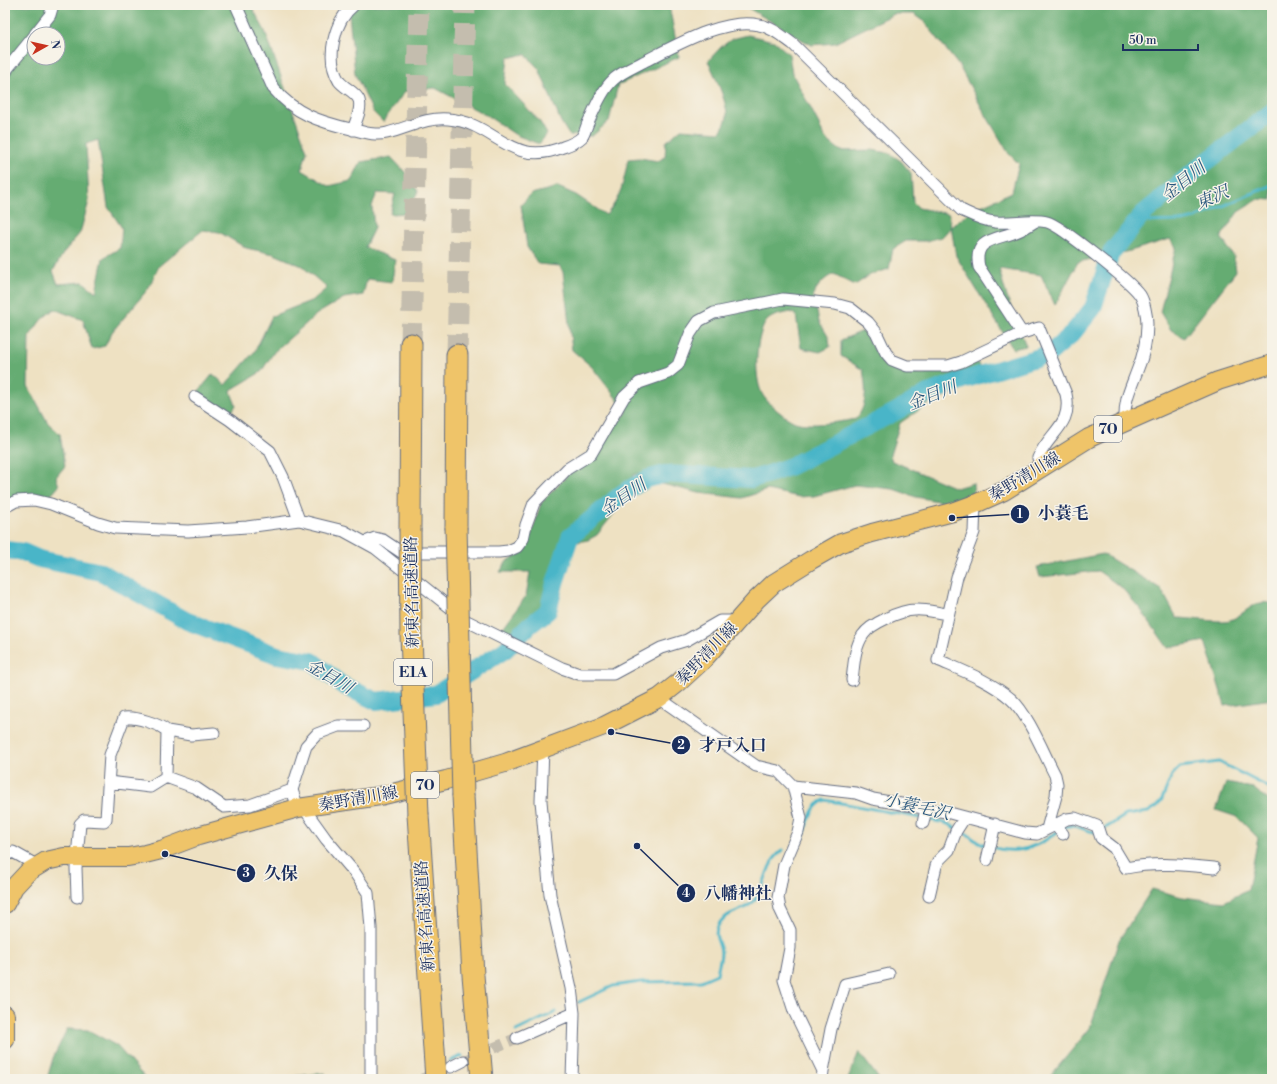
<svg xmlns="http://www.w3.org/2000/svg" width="1277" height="1084" font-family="'Libre Bodoni','Noto Serif JP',serif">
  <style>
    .forest { fill: #65ac72; stroke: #406e68; fill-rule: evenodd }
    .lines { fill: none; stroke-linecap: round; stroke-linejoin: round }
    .stream { stroke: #4ab5c8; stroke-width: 3 }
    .river { stroke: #4ab5c8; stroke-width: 18 }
    .street-tunnel { stroke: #c4bdae; stroke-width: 11; stroke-dasharray: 11 5.5; stroke-linecap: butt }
    .highway-tunnel { stroke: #c4bdae; stroke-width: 21; stroke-dasharray: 21 10; stroke-linecap: butt }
    .street-casing { stroke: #656d81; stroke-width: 13 }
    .primary-casing { stroke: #656d81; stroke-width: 20 }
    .highway-casing { stroke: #656d81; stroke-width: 23 }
    .street { stroke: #fff; stroke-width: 11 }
    .primary { stroke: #efc469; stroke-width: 18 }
    .highway { stroke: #efc469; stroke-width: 21 }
    .highway-bridge-casing { stroke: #656d81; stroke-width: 23; stroke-linecap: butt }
    .highway-bridge { stroke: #efc469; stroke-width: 21 }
    .labels { text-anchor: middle; stroke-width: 3; stroke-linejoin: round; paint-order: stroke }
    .shield { fill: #f7f3e8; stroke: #5d6a87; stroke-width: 1 }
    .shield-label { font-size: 15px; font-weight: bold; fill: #1b2f5e }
    .street-label { font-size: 16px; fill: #1b2f5e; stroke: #f7f3e8 }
    .water-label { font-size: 17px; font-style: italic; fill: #29577e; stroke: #f7f3e8 }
    .leader { fill: none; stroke: #1b2f5e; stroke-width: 1.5 }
    .callout-dot { fill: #1b2f5e; stroke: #f7f3e8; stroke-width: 1.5 }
    .mark-label { font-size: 12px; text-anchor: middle; font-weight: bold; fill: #fff }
    .callout-label { font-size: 17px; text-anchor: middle; font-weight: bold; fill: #1b2f5e; stroke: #f7f3e8; stroke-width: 3; stroke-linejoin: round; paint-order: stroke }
  </style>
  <rect width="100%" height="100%" fill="#f7f3e8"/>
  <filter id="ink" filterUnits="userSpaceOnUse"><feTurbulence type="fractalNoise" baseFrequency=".025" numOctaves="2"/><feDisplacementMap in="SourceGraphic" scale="8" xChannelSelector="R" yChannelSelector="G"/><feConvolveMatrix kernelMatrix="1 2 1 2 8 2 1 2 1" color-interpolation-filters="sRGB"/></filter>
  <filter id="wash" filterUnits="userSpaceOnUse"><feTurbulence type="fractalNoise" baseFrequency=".012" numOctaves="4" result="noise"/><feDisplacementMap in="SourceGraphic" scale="16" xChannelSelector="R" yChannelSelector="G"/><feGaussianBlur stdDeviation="0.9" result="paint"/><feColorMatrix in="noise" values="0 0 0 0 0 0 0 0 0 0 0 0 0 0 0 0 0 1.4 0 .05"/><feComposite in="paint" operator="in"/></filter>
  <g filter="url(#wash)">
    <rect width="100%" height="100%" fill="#eee1c2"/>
    <!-- forest -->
    <path class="forest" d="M9,5H251L265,31L307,151L302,170L329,186L351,181L361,162L391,157L405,172L418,191L408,213L390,214L395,194L377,193L372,206L374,228L365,247L395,260L392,282L367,279L363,295L344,298L317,314L274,352L261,372L231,390L232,395L236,405L230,415L197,393L213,374L225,385L255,351L272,316L313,300L327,288L302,266L274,254L246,248L219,232L203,230L159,266L148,289L112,332L105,346L92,349L83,320L54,309L41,320L29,337L28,386L48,423L60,434L65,466L56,477L59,486L45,502L27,496L5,510V6ZM34,34H58V58H34ZM98,140L108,207L122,228L120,248L103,258L96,292L83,282L58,284L53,271L64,252L80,233L89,201L86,144Z
      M348,5H669L679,57L618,85L609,121L592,136L569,135L561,122L539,69L525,54L508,58L505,84L540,122L547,134L539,144L516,135L486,115L435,88L405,91L383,122L373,112L355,74Z
      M743,5H1272V200L1259,199L1238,212L1221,237L1234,257L1236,271L1184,338L1171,330L1160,312L1176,247L1170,239L1130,251L1078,262L1055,305L1041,275L999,269L1007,297L1026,346L1013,349L956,256L951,227L942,237L926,241H906L893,249L889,269L870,275L855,285L834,274C824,278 819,285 813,294L819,321L829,338L830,347L820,352L801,348L796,315L791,312C782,314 771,315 766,322C755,337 753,382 764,397C771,406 784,417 795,422C809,427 841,422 856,419C868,404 866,388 863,370L841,356V340L863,331L883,364L922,374L976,362L980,365L967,386L928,404L900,423L890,455L892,461L956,488L973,483L974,495L948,503L916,497L893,489L855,485L814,496L799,497L767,490L742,498L699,493L662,484L644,472L633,475L627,497L597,535L588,540L572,543L562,571L558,595L515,638L502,629L526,596L530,572H500L507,561L520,554L532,533L541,503L627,412L592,367L572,350L563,272L560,266L538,264L527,247L521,205L531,194L558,187L576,195L606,215C621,198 624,181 628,159L640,158L658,161L665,157L666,142L681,129L720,132C723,127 727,121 727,115C727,102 714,73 708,61L721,47L732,39L748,35L774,41L789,54L792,73L819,124L823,135L827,140L841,151L872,150L889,153L901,161L911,173L913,202L919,208L949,214L951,227L972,210L1012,192L1019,164L1009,154L983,110L959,66L924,21L914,14H894L835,43L811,45Z
      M1103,554L1161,589L1177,618C1188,618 1222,623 1230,620C1243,616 1256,597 1272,604V699L1225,706L1205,641L1168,648L1141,610L1121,587L1098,571L1040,577L1037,567Z
      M1226,783L1253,788L1272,803V1079H1048L1090,1028L1119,940L1152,889L1182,897L1224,902L1248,890L1258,838L1237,817L1216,810Z
      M67,1029L88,1030L117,1046L146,1079H47L53,1058Z
      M859,1052L879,1079H848Z
      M325,1073L327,1079H291L296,1076Z"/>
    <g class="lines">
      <!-- stream -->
      <path class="stream" d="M1136,222L1182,221L1195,218L1272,185
        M927,819C934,821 941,822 948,824C954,827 962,830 967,834C971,836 973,840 977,841C1006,856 1031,853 1057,832
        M1061,829C1074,820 1083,832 1096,832
        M1101,831L1126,815L1148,812L1156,807L1162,799L1172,775L1180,767L1219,762L1272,789
        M799,844C809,830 807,807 825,800L921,818
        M579,1002L613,986L641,982L701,981L717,974C718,967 721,959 721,952C720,942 713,937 718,926C724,912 743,912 753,902C768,886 763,865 783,850
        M516,1031L556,1012
        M450,1061L462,1056"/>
      <!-- river -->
      <path class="river" d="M5,550L23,552L39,559L101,572L187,621L277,655L312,661L342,685L376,701L436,694L505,650L530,625L548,611L555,583L570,537L624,492L647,479L665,474L752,479L772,473L791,466L897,411L926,394L963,380L1049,354L1071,335L1093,308L1111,253L1143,214L1197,169L1272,112"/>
    </g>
  </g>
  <g filter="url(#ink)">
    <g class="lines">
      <!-- street-tunnel -->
      <path class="street-tunnel" d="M463,1061L517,1038
        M422,1079L439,1072"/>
      <!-- highway-tunnel -->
      <path class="highway-tunnel" d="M411,344L419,5
        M457,355L465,5"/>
      <defs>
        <path id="street" d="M236,5L273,88C295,114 320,122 351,129C364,132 374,136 387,133C408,128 426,117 448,119C495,122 510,169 563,147C569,145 578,141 582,137C585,133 586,127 588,123C595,108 602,90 614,79C622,72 634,67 643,62C673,47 724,17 759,25C772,27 783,37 793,44L961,210C972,215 983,221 995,222C1012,224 1030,218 1047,222C1060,225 1131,282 1140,295C1144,301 1147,315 1147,324C1147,339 1143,357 1137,371C1130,390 1124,400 1125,421
          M35,34L50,15L53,5
          M5,74L8,68L34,36
          M353,130C356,120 362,110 359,100C356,92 344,88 339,81C325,58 334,21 354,5
          M1022,333L979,267C973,240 993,240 1013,233C1021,231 1029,225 1036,221
          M195,397L230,420L270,451L283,477L299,520
          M975,504L974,532L957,577L938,660C963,671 990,681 1011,699C1028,714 1044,754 1055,775L1057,784L1056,796L1047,829
          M5,507L16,501L34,500L51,504L98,523L115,528L188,531L247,527L299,520L344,531L375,548L467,621L562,668L579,674H613L661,648L687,640L720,621H736
          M365,542L375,538L383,540L401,552H499L508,551L517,547L523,539L526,525L534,503L567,469L591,454L624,397L639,383L668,373L678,365L690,334L699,321L714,313L783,299L835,304L850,308L868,322L876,332L886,353L892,360L907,366H948L961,362L1022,333L1039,328L1066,394C1073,425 1049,432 1038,458L1042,466
          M852,680C854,666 854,648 863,635C870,624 901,610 915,610C925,609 938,613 948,614
          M659,698L756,766L778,771L793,786L801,818L798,832L784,865L778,898L780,909L790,930V948L784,980L794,1011L823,1071L822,1079
          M167,731L191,735L214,733
          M543,749L541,801L550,895L571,988L574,1013L572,1079
          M166,777L196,788L224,807L250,805L292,790
          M109,782L150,787L166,777
          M793,786L856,793L873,799L946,812L1025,833L1037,834L1067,819L1075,818L1097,826L1101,838L1114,848L1126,868C1155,862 1185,865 1214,868
          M303,807L326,839L355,873L368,893L371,928V1079
          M298,808L292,790L306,746L317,734L338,726H363
          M923,823L926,809
          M1055,825L1063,834
          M5,855L13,852L38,866
          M987,860L995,824
          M929,896L936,866L939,860L949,850L956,831L965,817
          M77,897L76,868L80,824L84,820L104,821L106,819L110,755L124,718C136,717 158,723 167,731L166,777
          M517,1038L574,1013
          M451,1067L463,1061
          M823,1071L831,1029L845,984L889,974"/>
        <path id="primary" d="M5,904L14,887L28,872L46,861L64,857H128L145,854L161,850L198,836L298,808L380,796L446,780L505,763L604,726L659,698L678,683L702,661L756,600L774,583L811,560L841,543L872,533L953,512L975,504L1004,491L1089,438L1218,381L1272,364
          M5,1015V1040"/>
        <path id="highway" d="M456,527L457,355
          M410,529L411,344
          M463,796L473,975L482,1079
          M418,815L436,1079"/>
      </defs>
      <!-- street casing -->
      <use href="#street" class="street-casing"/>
      <!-- primary casing -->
      <use href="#primary" class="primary-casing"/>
      <!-- highway casing -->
      <use href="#highway" class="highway-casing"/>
      <!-- street -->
      <use href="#street" class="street"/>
      <!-- primary -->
      <use href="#primary" class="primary"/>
      <!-- highway -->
      <use href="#highway" class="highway"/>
      <defs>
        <path id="highway-bridge" d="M456,527L463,796
          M410,529L411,635L418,815"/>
      </defs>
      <!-- highway-bridge casing -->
      <use href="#highway-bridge" class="highway-bridge-casing"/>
      <!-- highway-bridge -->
      <use href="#highway-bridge" class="highway-bridge"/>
    </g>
  </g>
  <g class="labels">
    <!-- shield labels -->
    <g class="shield">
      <rect x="1094" y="416" width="28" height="26" rx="3"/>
      <rect x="394" y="659" width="38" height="26" rx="3"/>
      <rect x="411" y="772" width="28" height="26" rx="3"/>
    </g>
    <g class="shield-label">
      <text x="1108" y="434">70</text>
      <text x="413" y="677">E1A</text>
      <text x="425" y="790">70</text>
    </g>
    <!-- street labels -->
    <g class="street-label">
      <text transform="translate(1024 476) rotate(-31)" y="6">秦野清川線</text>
      <text transform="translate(411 592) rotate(-91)" y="6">新東名高速道路</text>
      <text transform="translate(706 653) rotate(-46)" y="6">秦野清川線</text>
      <text transform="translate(358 798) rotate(-10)" y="6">秦野清川線</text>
      <text transform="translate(424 916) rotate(-94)" y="6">新東名高速道路</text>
    </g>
    <!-- water labels -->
    <g class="water-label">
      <text transform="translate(1183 181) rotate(-39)" y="6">金目川</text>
      <text transform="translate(1212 197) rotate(-23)" y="6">東沢</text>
      <text transform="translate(932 395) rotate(-22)" y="6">金目川</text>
      <text transform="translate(623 497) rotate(-35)" y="6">金目川</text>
      <text transform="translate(330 676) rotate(30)" y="6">金目川</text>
      <text transform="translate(917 806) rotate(13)" y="6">小蓑毛沢</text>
    </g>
  </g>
  <!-- callouts -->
  <path class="leader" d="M952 518L1020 514M611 732L681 745M165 854L246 873M637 846L686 893"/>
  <g class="callout-dot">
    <circle cx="952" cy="518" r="4"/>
    <circle cx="611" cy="732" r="4"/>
    <circle cx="165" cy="854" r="4"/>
    <circle cx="637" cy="846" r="4"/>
    <circle cx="1020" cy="514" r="10"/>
    <circle cx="681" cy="745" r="10"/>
    <circle cx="246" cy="873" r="10"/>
    <circle cx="686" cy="893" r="10"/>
  </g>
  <g class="mark-label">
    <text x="1020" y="518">1</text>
    <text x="681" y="749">2</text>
    <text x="246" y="877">3</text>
    <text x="686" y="897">4</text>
  </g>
  <g class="callout-label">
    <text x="1063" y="519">小蓑毛</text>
    <text x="733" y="751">才戸入口</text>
    <text x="281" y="879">久保</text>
    <text x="738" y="899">八幡神社</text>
  </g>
  <!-- margin -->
  <rect width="1277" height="1084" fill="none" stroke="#f7f3e8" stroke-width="20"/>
  <!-- north arrow -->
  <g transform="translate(46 46) rotate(82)"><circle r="19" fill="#f7f3e8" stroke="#9fa5b1"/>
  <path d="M0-3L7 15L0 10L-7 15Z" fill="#c8321e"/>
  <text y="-6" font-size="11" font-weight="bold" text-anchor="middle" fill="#1b2f5e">N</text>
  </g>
  <!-- scale -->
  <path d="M1123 44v6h75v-6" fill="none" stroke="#1b2f5e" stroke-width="2"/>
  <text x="1129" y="44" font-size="12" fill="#1b2f5e" stroke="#f7f3e8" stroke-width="3" paint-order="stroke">50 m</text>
</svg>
